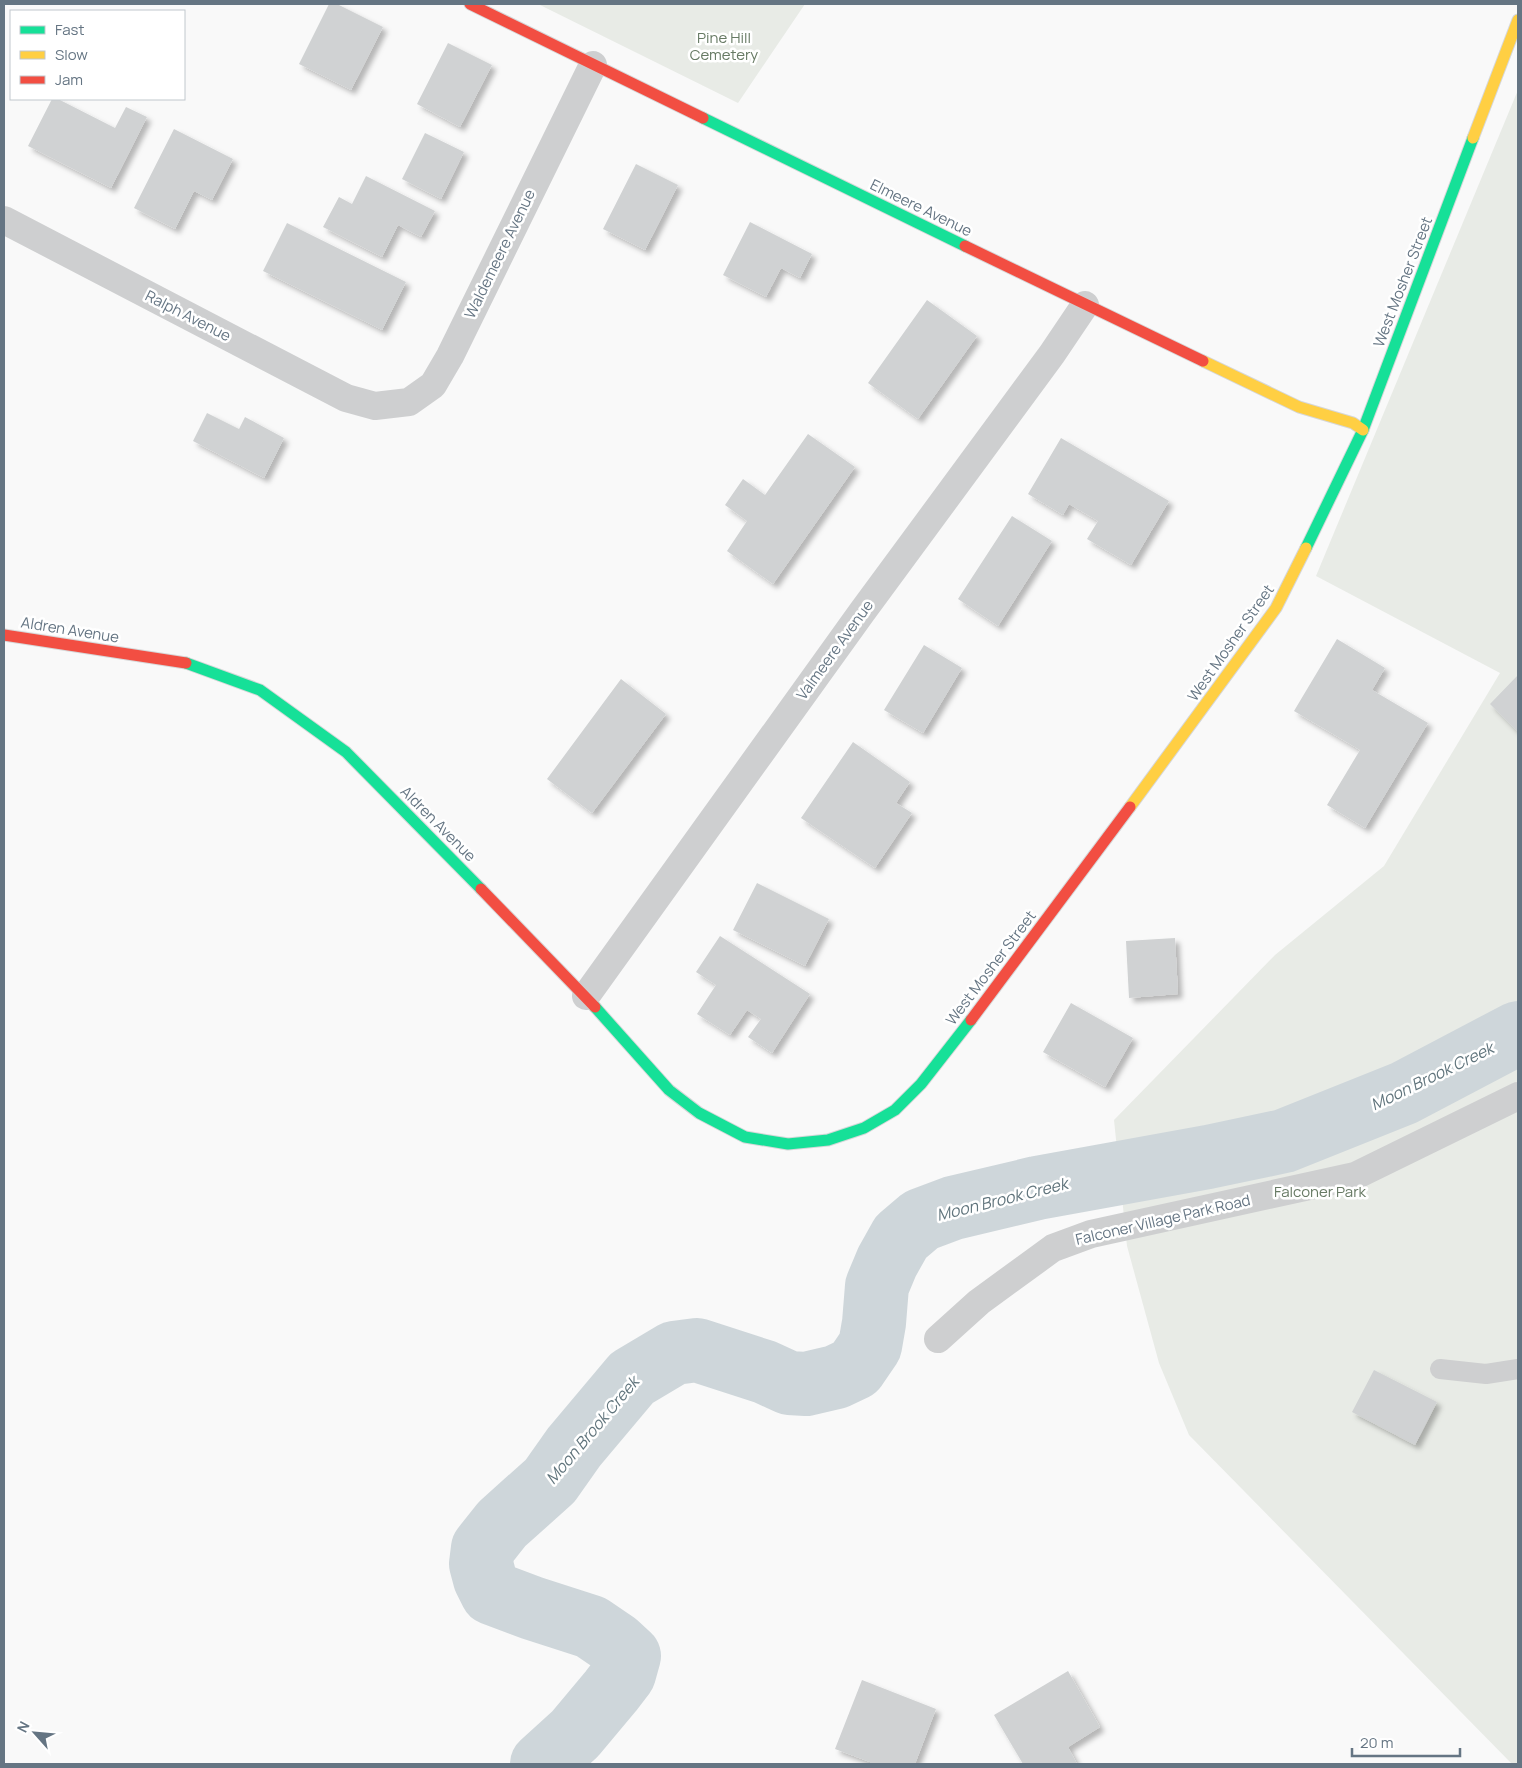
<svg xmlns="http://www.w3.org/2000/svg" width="1522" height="1768" font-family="Manrope,sans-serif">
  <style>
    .green { fill: #e8ebe6 }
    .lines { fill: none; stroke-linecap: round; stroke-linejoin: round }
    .river { stroke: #ced6da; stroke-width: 64 }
    .building { fill: #d0d2d3; filter: url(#shadow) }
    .fast-casing { stroke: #d6d7d8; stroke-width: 13 }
    .slow-casing { stroke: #d6d7d8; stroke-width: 13 }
    .jam-casing { stroke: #d6d7d8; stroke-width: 13 }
    .lane { stroke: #cecfd0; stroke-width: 20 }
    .street { stroke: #cecfd0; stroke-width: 28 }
    .fast { stroke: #16e098; stroke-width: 11 }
    .slow { stroke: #ffcf43; stroke-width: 11 }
    .jam { stroke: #f24e42; stroke-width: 11 }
    .labels { text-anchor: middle; stroke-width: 5; stroke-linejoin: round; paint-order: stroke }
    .park-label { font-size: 15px; fill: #677a64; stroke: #fff }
    .street-label { font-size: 15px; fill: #657583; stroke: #fff }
    .water-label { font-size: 16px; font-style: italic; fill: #60747c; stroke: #fff }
  </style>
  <defs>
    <filter id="shadow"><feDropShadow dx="4.5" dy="4.5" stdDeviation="2.5" flood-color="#0004"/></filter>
  </defs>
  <rect width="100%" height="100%" fill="#f9f9f9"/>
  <!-- green -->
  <path class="green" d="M538,4H805L738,103Z
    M1518,90V1764H1512L1189,1435L1159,1363L1127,1246L1114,1120L1275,955L1384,866L1500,673L1316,576Z"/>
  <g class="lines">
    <!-- river -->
    <path class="river" d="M542,1764L575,1734L611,1691L624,1674L629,1656L616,1644L591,1627L532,1608L492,1593L485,1579L481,1564L483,1548L502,1524L550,1481L574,1447L632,1378L674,1353L697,1350L765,1372L789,1383L806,1384L836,1377L855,1368L870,1346L874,1323L877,1286L887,1262L901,1237L921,1220L953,1208L1037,1188L1208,1157L1284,1141L1404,1093L1518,1033"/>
  </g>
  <!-- building -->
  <path class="building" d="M329,4H337L383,27L351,90L299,64Z
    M448,43L492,65L460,127L417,104Z
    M52,99H58L115,128L126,107L147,117L111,188L28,146Z
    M174,129L233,159L212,200L194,191L175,229L134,208Z
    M425,133L464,152L441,199L402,179Z
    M636,164L678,185L645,250L603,229Z
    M366,176L435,211L421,237L398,225L382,257L323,227L339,197L352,204Z
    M750,222L812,254L800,278L781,268L766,297L723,275Z
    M287,223L406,282L382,330L263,271Z
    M927,300L977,336L918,419L868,383Z
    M207,413L239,429L245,417L284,438L264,478L193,441Z
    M808,434L855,467L773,584L727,551L747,521L725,505L743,479L765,495Z
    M1061,438L1169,501L1131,565L1087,539L1098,521L1069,504L1063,515L1028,494Z
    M1012,516L1052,541L998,626L958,599Z
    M1337,639L1385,668L1372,690L1428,723L1365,828L1327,805L1360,750L1294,711Z
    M924,645L962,668L923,733L884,710Z
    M1518,675V732L1490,704Z
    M621,679L666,714L592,813L547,779Z
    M853,742L910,782L896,803L912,813L875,868L801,818Z
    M757,883L829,919L805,966L733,930Z
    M720,936L810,994L772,1053L748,1037L761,1019L747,1010L730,1035L697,1014L716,985L696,972Z
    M1175,938L1178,994L1129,998L1126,941Z
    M1071,1003L1133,1038L1105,1087L1043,1052Z
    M1374,1370L1437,1402L1415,1445L1352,1412Z
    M1068,1671L1100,1727L1068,1747L1077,1764H1023L994,1715Z
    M862,1680L936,1709L915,1764H870V1762L835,1749Z"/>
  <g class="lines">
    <defs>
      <path id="fast" d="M703,118L965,246
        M1306,548L1363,430L1473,138
        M186,663L260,690L346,752L481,889
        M595,1007L669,1090L699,1113L745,1137L788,1144L828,1140L864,1128L895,1110L921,1084L971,1020"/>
      <path id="slow" d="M1473,138L1518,20
        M1203,361L1299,407L1353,423L1363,430
        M1130,807L1276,608L1306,548"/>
      <path id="jam" d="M470,4L703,118
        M965,246L1203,361
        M4,635L186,663
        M481,889L595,1007
        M971,1020L1130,807"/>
    </defs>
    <!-- fast casing -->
    <use href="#fast" class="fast-casing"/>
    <!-- slow casing -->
    <use href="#slow" class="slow-casing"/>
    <!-- jam casing -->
    <use href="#jam" class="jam-casing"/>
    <!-- lane -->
    <path class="lane" d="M1440,1369L1486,1374L1518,1369"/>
    <!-- street -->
    <path class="street" d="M4,220L346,398L375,406L409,402L433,385L450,356L593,65
      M586,996L862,612L1052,354L1085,305
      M938,1339L979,1302L1053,1248L1091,1234L1355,1176L1518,1096"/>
    <!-- fast -->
    <use href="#fast" class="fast"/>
    <!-- slow -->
    <use href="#slow" class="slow"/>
    <!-- jam -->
    <use href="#jam" class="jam"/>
  </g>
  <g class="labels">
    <!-- park labels -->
    <g class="park-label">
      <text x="724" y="43">Pine Hill<tspan x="724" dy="17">Cemetery</tspan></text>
      <text x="1320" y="1197">Falconer Park</text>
    </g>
    <!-- street labels -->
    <g class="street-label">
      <text transform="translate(921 208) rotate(26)" y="5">Elmeere Avenue</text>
      <text transform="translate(500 254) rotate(-64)" y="5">Waldemeere Avenue</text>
      <text transform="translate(1403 282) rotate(-69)" y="5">West Mosher Street</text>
      <text transform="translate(188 316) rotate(27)" y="5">Ralph Avenue</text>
      <text transform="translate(70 630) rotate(9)" y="5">Aldren Avenue</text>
      <text transform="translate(1231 643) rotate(-55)" y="5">West Mosher Street</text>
      <text transform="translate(835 650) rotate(-54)" y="5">Valmeere Avenue</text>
      <text transform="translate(438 824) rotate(45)" y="5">Aldren Avenue</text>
      <text transform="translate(991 968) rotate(-53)" y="5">West Mosher Street</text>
      <text transform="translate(1163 1220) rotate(-13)" y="5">Falconer Village Park Road</text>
    </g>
    <!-- water labels -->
    <g class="water-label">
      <text transform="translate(1432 1076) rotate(-26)" y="6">Moon Brook Creek</text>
      <text transform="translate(1002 1199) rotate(-14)" y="6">Moon Brook Creek</text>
      <text transform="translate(592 1430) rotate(-50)" y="6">Moon Brook Creek</text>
    </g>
  </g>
  <!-- border -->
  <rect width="1522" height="1768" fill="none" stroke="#657583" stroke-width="10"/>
  <!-- legend -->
  <rect x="10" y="10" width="175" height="90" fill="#ffffff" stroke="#c1c8cd"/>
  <rect x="20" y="26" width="25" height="8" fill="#16e098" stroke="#c1c8cd"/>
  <text x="55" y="35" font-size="15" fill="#657583">Fast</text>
  <rect x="20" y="51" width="25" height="8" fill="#ffcf43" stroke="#c1c8cd"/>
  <text x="55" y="60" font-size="15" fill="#657583">Slow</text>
  <rect x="20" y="76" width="25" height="8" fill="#f24e42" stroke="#c1c8cd"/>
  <text x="55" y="85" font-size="15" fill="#657583">Jam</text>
  <!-- north arrow -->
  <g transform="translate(35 1733) rotate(297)" stroke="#ffffff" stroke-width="4" paint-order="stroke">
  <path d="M0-4L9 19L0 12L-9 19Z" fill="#657583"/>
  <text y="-8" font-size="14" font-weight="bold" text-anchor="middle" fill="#657583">N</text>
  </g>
  <!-- scale -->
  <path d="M1352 1748v8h108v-8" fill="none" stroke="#657583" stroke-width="2.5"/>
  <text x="1360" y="1748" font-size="15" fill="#657583" stroke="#ffffff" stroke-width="4" paint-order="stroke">20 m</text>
</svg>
